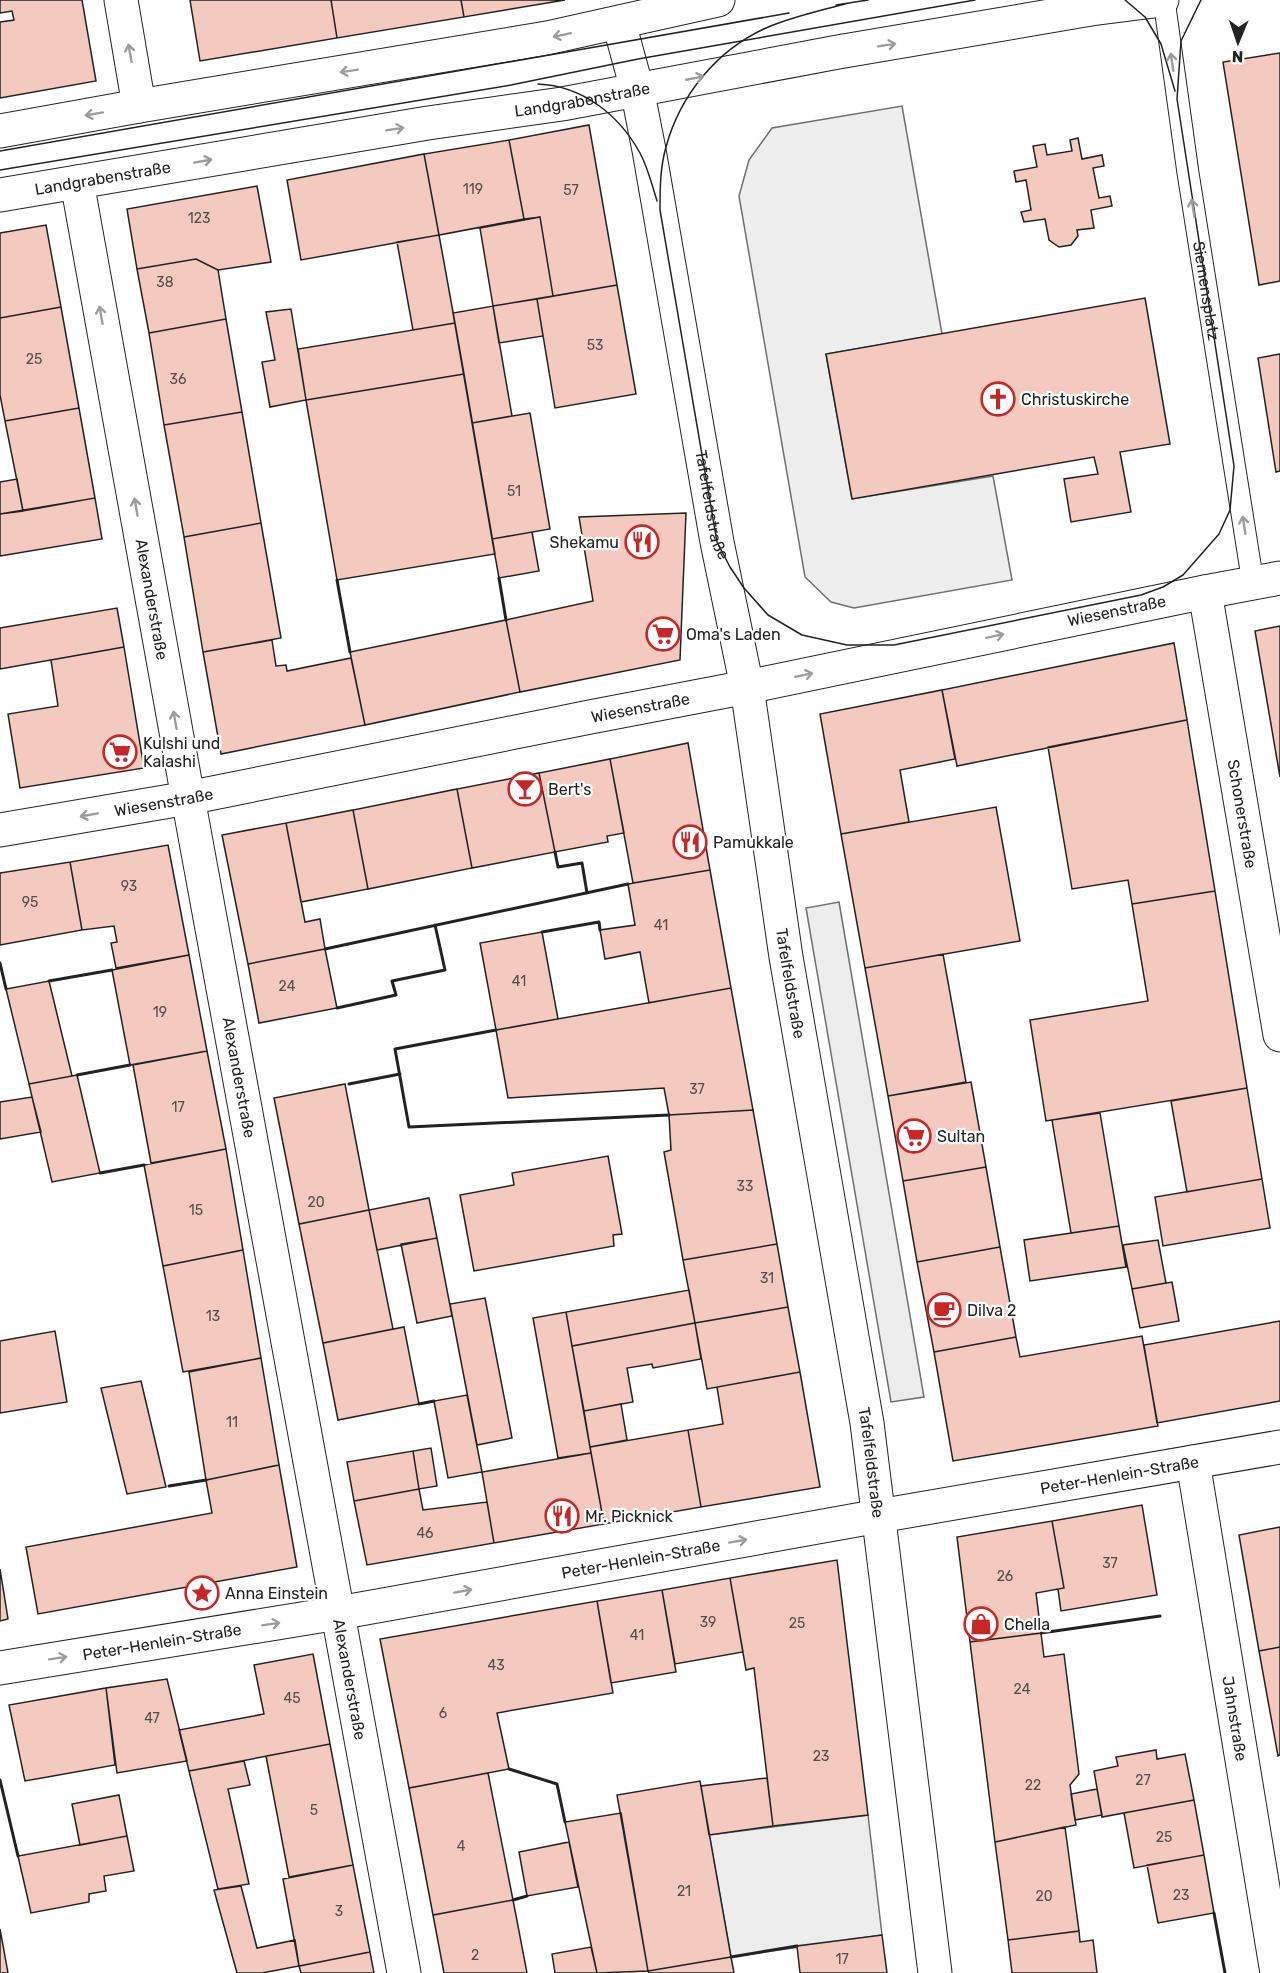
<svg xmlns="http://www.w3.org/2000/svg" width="1280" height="1973" font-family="Rubik,sans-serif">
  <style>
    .green { fill: #eee; stroke: #6f6f6f; stroke-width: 1.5 }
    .parking { fill: #ededed; stroke: #6f6f6f; stroke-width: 1.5 }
    .building { fill: #f3c9c0; stroke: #222; stroke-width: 1.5 }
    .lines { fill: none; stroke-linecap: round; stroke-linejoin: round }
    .service-casing { stroke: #222; stroke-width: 23 }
    .minor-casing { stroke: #222; stroke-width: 35 }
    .tertiary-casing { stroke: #222; stroke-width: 35 }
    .secondary-casing { stroke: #222; stroke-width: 35 }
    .service { stroke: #fff; stroke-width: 21 }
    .minor { stroke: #fff; stroke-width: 33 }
    .tertiary { stroke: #fff; stroke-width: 33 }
    .secondary { stroke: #fff; stroke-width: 33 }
    .tram { stroke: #222; stroke-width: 1.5 }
    .wall { stroke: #222; stroke-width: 3 }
    .oneway { stroke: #9c9c9c }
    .labels { text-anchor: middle; stroke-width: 4.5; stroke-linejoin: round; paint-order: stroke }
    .number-label { font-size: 14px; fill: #564c4a }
    .street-label { font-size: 16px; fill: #222; stroke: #fff }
    .poi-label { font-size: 16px; fill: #222; stroke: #fff; text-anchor: start }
  </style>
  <rect width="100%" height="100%" fill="#fff"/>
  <!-- green -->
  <path class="green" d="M902,106L942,334L826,354L852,499L993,476L1012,580L854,608L831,602L805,577L739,196L749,160L772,128Z"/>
  <!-- parking -->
  <path class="parking" d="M839,902L924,1397L891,1402L806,908Z
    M868,1815L882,1935L731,1957L709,1835Z"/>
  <!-- building -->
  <path class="building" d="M0,0H82L96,81L0,98V22L14,20L12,11L0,13Z
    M190,0H331L337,38L200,61Z
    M331,0H461L464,17L337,38Z
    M461,0H565L464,17Z
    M1280,53V281L1259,285L1223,62Z
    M589,125L617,285L553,296L540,217L524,219L509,140Z
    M1078,138L1082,159L1102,155L1104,166L1093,168L1099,198L1110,196L1112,206L1091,210L1094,228L1077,230L1078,236L1071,245L1059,247L1049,240L1045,219L1024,222L1021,212L1031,210L1026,180L1016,182L1014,171L1037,167L1033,146L1045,144L1047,155L1072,151L1070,140Z
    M509,140L524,219L439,235L424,154Z
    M424,154L439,235L301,260L287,180Z
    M257,186L271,262L218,270L196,259L137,269L127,209Z
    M540,217L553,296L493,306L480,228Z
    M46,225L61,307L0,318V233Z
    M439,235L455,323L413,330L397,242Z
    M196,259L218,270L226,319L149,333L137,269Z
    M617,285L636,394L555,408L537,299Z
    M1145,298L1170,444L1120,452L1131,512L1071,522L1064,479L1098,474L1094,457L852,499L826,354Z
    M537,299L543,336L499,343L493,306Z
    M493,306L512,416L472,423L453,313Z
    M61,307L79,408L5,421L0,395V318Z
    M291,309L306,400L270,407L262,362L275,360L266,312Z
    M226,319L242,412L164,425L149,333Z
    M455,323L464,374L306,400L298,349Z
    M1280,354V471L1276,472L1258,358Z
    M464,374L495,554L337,580L306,400Z
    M79,408L95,498L23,511L5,421Z
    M242,412L261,523L184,537L164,425Z
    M530,413L550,529L492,539L472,423Z
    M17,479L23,511L0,514V482Z
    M95,498L102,539L0,556V514Z
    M686,513L680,660L520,692L506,620L593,601L579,517Z
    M261,523L281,638L203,652L184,537Z
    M532,532L539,571L499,578L492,539Z
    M117,608L124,647L0,669V628Z
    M506,620L520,692L365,725L350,652Z
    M1280,626V777L1255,631Z
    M272,640L276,666L286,665L287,671L351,658L365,725L221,754L203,652Z
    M1174,643L1187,720L957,766L942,690Z
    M124,647L144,768L20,788L8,714L58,706L51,660Z
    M942,690L955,759L900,770L909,822L841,834L820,714Z
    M1187,720L1215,891L1132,904L1128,880L1072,889L1048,747Z
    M688,743L710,870L633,883L610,759Z
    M610,759L624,833L607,836L608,842L555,852L539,773Z
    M539,773L555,852L472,868L457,789Z
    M457,789L472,868L368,889L353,810Z
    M996,807L1020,941L865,968L841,834Z
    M353,810L368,889L301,902L286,823Z
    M286,823L305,922L320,919L325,949L248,964L222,835Z
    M168,845L189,955L116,968L111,943L117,942L114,926L82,930L70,862Z
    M70,862L82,930L0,945V873Z
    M710,870L731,988L649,1003L640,952L605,959L600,930L635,925L628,884Z
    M1215,891L1247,1088L1046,1121L1030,1020L1148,1001L1132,904Z
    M542,932L558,1019L496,1030L480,943Z
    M325,949L337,1008L259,1023L248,964Z
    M943,954L966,1082L888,1096L865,968Z
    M189,955L207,1051L130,1065L112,970Z
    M49,981L72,1076L29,1084L6,989Z
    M731,988L753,1110L669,1115L664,1088L508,1098L496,1030Z
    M207,1051L226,1149L151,1163L133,1065Z
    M77,1075L100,1173L52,1182L29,1084Z
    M971,1082L986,1167L903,1181L888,1096Z
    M345,1084L369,1210L299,1224L274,1098Z
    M1247,1088L1262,1179L1187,1192L1171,1101Z
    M32,1097L41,1132L0,1139V1102Z
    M753,1110L777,1244L683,1260L664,1152L671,1150L669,1115Z
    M1100,1113L1119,1226L1071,1233L1052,1120Z
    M226,1149L243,1250L163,1266L144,1165Z
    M608,1156L622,1234L613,1235L614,1246L474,1271L460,1195L514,1185L512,1173Z
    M986,1167L1000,1247L917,1262L903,1181Z
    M1262,1179L1270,1228L1163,1246L1155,1197Z
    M429,1198L437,1238L377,1250L369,1210Z
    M369,1210L393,1329L323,1343L299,1224Z
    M1119,1226L1126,1267L1030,1281L1024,1240Z
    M437,1238L452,1316L417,1323L401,1244Z
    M1158,1240L1166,1283L1132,1289L1123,1245Z
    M777,1244L788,1307L695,1323L683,1260Z
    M1000,1247L1016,1337L934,1352L917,1262Z
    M243,1250L261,1358L183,1372L163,1266Z
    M1172,1282L1179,1321L1140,1328L1132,1289Z
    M689,1290L695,1323L572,1346L566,1312Z
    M485,1298L512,1438L477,1445L450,1304Z
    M788,1307L800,1372L707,1389L695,1323Z
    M566,1312L591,1453L558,1458L533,1318Z
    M1280,1321V1401L1157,1423L1144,1345Z
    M695,1323L701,1359L653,1368L652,1364L627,1368L633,1402L584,1411L572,1346Z
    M404,1327L419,1404L338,1420L323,1343Z
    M55,1331L67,1402L0,1413V1341Z
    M1142,1336L1158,1426L953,1461L934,1352L1016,1337L1020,1357Z
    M261,1358L279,1465L206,1480L189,1372Z
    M800,1372L820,1487L701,1507L688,1430L723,1424L717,1387Z
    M141,1381L166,1487L127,1494L101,1388Z
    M467,1395L482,1472L448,1478L434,1401Z
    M621,1404L627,1440L590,1447L584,1411Z
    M688,1430L701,1507L604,1524L590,1447Z
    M431,1448L437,1486L419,1489L413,1451Z
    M413,1451L419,1489L354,1501L347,1462Z
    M591,1453L604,1524L494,1543L482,1472Z
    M279,1465L297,1567L38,1614L26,1547L212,1513L206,1480Z
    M419,1489L423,1510L487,1502L494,1543L367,1565L354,1501Z
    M1142,1505L1157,1595L1061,1611L1058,1589L1064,1588L1052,1521Z
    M1052,1521L1064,1588L1036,1593L1041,1633L970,1642L957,1537Z
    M1280,1527V1647L1259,1651L1239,1535Z
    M837,1560L868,1815L773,1826L754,1668L746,1670L730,1578Z
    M0,1569L8,1619L0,1621Z
    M730,1578L743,1652L675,1664L662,1590Z
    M662,1590L676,1672L611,1683L597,1601Z
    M597,1601L613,1693L497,1713L509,1769L409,1788L380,1639Z
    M1041,1633L1044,1657L1064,1654L1079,1774L1070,1785L1076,1825L995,1842L970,1642Z
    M1280,1647V1755L1278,1756L1259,1651Z
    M313,1654L330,1744L189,1771L179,1730L264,1714L254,1665Z
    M167,1679L187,1761L117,1773L106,1688Z
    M106,1688L115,1765L25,1781L9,1705Z
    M330,1744L353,1865L289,1877L266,1756Z
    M1156,1750L1157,1759L1185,1754L1194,1800L1102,1817L1094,1771L1118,1766L1116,1757Z
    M244,1761L250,1785L228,1789L249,1884L218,1889L189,1771Z
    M488,1773L513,1900L433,1915L409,1788Z
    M767,1778L773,1826L709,1835L701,1786Z
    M700,1781L731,1957L648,1971L617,1795Z
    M1097,1789L1102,1815L1075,1820L1071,1794Z
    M119,1795L127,1836L80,1845L72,1804Z
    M1194,1800L1204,1855L1134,1868L1124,1813Z
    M621,1813L648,1971L597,1973L565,1822Z
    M1065,1827L1079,1931L1008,1940L995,1842Z
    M127,1836L134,1871L104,1876L106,1891L89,1894V1902L31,1913L18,1856Z
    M569,1842L578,1887L527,1896L519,1852Z
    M1204,1855L1214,1913L1158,1923L1147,1865Z
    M353,1865L370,1952L299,1966L283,1879Z
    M241,1886L257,1948L295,1940L299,1966L262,1973H237L214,1890Z
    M513,1900L527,1973H444L433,1915Z
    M0,1929L8,1973H0Z
    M1079,1931L1080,1942L1093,1940L1097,1973H1012L1008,1940Z
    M882,1935L887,1973H800L797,1946Z
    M591,1947L597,1973H555L552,1954Z
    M370,1952L374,1973H301L299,1966Z
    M731,1957L734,1973H649L648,1971Z"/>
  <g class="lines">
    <defs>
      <g id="service">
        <path id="s1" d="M1164,0L1188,173L1253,583"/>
      </g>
      <g id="minor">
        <path d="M121,0L139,106"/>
        <path id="s2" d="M77,182L188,798L404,1973"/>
        <path id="s3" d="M1205,592L1280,1035"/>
        <path id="s4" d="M0,830L188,798L590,717L747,687L1205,592L1280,578"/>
        <path id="s5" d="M1193,1462L1277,1973"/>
        <path id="s6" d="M0,1668L338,1613L879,1516L1280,1447"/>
      </g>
      <g id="tertiary">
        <path id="s7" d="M619,23L637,89L649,150L717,542L747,687L786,957L867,1423L935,1973"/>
      </g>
      <g id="secondary">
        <path d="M0,131L139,106L547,38L718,0"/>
        <path id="s8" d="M0,195L428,123L562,104L838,52L1091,9L1162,0"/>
      </g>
    </defs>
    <!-- service casing -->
    <use href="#service" class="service-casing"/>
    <!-- minor casing -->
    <use href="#minor" class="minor-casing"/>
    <!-- tertiary casing -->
    <use href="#tertiary" class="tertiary-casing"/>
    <!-- secondary casing -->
    <use href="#secondary" class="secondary-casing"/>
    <!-- service -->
    <use href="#service" class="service"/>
    <!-- minor -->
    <use href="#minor" class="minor"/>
    <!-- tertiary -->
    <use href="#tertiary" class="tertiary"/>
    <!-- secondary -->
    <use href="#secondary" class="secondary"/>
    <!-- tram -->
    <g class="tram">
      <path d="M1125,0L1145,17L1161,44L1175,91"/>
      <path id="s9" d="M845,4C819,11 791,17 766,28C717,50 680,95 666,147C660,168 660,189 660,210L717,542L730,567L744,588L768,615L802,635L847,645H894L1141,595L1163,587L1183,575L1219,534L1230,510L1234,466L1177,99L1181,41L1201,0"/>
      <path d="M836,5L868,0"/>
      <path d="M538,84C583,86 619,115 640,153C648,168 652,185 657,201"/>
      <path d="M0,151L789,13"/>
      <path d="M0,170L511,85L638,59L975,0"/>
    </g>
    <!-- wall -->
    <path class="wall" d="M499,578L506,620
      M337,580L350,652
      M555,852L558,867L582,863L587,893
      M542,932L599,922L600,930
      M325,949L628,884
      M0,963L6,989
      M49,981L112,970
      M337,1008L396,995L392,981L445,970L435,925
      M496,1030L395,1049L409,1127L669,1115
      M77,1075L130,1065
      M349,1084L400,1074
      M100,1173L144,1165
      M419,1404L434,1401
      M169,1486L206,1480
      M1041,1633L1160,1616
      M509,1769L557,1784L565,1822
      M0,1780L18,1856
      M513,1900L527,1896
      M1214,1913L1225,1973
      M731,1957L797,1946"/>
  </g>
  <!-- one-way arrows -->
  <defs><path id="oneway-shaft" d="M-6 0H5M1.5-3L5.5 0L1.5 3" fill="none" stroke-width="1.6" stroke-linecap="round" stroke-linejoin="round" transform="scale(1.5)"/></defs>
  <g class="oneway">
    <use href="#oneway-shaft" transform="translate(562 35) rotate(168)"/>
    <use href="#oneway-shaft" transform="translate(887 45) rotate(-9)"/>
    <use href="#oneway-shaft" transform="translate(130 53) rotate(-100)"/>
    <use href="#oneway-shaft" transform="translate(1172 62) rotate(-98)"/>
    <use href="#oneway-shaft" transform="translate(349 71) rotate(171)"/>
    <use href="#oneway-shaft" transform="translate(695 78) rotate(-11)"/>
    <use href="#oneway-shaft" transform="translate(94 114) rotate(170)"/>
    <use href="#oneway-shaft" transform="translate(395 129) rotate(-9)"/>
    <use href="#oneway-shaft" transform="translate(203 161) rotate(-10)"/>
    <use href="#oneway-shaft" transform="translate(1193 208) rotate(-99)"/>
    <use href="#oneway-shaft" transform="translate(101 315) rotate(-100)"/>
    <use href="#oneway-shaft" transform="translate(136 507) rotate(-100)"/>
    <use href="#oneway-shaft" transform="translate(1244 525) rotate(-99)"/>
    <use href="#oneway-shaft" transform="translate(995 636) rotate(-12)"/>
    <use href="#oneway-shaft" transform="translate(804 675) rotate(-12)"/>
    <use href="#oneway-shaft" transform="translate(175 720) rotate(-100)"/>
    <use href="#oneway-shaft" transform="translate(89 815) rotate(170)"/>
    <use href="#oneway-shaft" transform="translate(738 1541) rotate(-10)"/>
    <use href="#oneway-shaft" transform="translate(463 1591) rotate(-10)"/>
    <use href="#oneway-shaft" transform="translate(271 1624) rotate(-9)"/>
    <use href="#oneway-shaft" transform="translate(58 1658) rotate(-9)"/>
  </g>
  <!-- icons -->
  <defs>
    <symbol id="church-ring" viewBox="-11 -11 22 22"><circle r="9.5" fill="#fff" stroke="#c62828" stroke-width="1.5"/><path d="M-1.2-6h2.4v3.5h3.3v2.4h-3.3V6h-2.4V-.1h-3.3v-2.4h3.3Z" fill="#c62828"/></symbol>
    <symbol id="restaurant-ring" viewBox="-11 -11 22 22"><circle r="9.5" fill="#fff" stroke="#c62828" stroke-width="1.5"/><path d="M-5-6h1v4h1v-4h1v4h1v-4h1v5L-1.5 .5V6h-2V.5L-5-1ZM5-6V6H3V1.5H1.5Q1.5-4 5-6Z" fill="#c62828"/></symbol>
    <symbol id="supermarket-ring" viewBox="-11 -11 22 22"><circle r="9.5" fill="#fff" stroke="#c62828" stroke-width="1.5"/><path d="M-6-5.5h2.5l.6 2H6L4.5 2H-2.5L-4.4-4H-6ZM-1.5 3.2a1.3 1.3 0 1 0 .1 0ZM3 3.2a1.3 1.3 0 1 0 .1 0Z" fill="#c62828"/></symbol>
    <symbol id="bar-ring" viewBox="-11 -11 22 22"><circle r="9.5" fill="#fff" stroke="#c62828" stroke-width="1.5"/><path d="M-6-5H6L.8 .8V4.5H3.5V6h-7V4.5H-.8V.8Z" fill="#c62828"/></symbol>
    <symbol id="cafe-ring" viewBox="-11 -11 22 22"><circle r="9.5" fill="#fff" stroke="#c62828" stroke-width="1.5"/><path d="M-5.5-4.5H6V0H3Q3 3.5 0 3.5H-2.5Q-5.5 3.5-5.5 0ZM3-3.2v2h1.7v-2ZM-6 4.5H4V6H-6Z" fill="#c62828"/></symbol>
    <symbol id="sight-ring" viewBox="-11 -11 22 22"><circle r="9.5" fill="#fff" stroke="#c62828" stroke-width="1.5"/><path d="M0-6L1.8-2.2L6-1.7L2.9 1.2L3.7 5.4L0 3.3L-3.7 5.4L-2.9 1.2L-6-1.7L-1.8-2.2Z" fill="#c62828"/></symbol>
    <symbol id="shop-ring" viewBox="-11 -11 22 22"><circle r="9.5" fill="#fff" stroke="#c62828" stroke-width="1.5"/><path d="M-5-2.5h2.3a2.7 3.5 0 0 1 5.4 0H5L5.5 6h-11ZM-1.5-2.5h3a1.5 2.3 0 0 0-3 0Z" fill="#c62828"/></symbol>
  </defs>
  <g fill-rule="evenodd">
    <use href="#church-ring" x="979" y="380" width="38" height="38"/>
    <use href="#restaurant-ring" x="623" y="523" width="38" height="38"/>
    <use href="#supermarket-ring" x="644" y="615" width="38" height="38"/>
    <use href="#supermarket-ring" x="101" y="733" width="38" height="38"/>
    <use href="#bar-ring" x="506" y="770" width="38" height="38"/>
    <use href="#restaurant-ring" x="671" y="823" width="38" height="38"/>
    <use href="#supermarket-ring" x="895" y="1117" width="38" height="38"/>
    <use href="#cafe-ring" x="925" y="1291" width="38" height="38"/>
    <use href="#restaurant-ring" x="543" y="1497" width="38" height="38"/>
    <use href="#sight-ring" x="183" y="1574" width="38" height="38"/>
    <use href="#shop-ring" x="962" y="1605" width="38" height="38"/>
  </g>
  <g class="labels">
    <!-- number labels -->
    <g class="number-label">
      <text x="473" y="194">119</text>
      <text x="571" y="195">57</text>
      <text x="199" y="223">123</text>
      <text x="165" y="287">38</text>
      <text x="595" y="350">53</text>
      <text x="34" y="364">25</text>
      <text x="178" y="384">36</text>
      <text x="514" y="496">51</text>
      <text x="129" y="891">93</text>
      <text x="30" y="907">95</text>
      <text x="661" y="930">41</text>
      <text x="519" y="986">41</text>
      <text x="287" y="991">24</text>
      <text x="160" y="1017">19</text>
      <text x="697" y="1094">37</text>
      <text x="178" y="1112">17</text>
      <text x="745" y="1191">33</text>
      <text x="316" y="1207">20</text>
      <text x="196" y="1215">15</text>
      <text x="767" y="1283">31</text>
      <text x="213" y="1321">13</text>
      <text x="232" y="1427">11</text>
      <text x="425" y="1538">46</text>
      <text x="1110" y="1568">37</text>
      <text x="1005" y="1581">26</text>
      <text x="708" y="1627">39</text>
      <text x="797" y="1628">25</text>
      <text x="637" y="1640">41</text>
      <text x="496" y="1670">43</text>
      <text x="1022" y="1694">24</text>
      <text x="292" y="1703">45</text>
      <text x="443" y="1718">6</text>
      <text x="152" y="1723">47</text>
      <text x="821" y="1761">23</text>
      <text x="1143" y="1785">27</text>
      <text x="1033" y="1790">22</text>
      <text x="314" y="1815">5</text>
      <text x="1164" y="1842">25</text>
      <text x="461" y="1851">4</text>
      <text x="684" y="1896">21</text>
      <text x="1181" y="1900">23</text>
      <text x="1044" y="1901">20</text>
      <text x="339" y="1916">3</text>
      <text x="475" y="1960">2</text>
      <text x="842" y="1964">17</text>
    </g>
    <!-- street labels -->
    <g class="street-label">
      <text dy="6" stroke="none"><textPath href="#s8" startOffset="590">Landgrabenstraße</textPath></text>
      <text dy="6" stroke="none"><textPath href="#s8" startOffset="104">Landgrabenstraße</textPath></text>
      <text dy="6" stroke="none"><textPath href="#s1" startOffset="294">Siemensplatz</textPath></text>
      <text dy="6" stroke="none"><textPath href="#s9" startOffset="606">Tafelfeldstraße</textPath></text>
      <text dy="6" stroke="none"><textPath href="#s2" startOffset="424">Alexanderstraße</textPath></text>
      <text dy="6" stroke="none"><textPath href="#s4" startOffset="1138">Wiesenstraße</textPath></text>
      <text dy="6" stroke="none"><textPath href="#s4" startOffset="652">Wiesenstraße</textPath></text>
      <text dy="6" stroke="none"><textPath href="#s4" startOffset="166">Wiesenstraße</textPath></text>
      <text dy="6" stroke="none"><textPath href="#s3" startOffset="225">Schonerstraße</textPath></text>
      <text dy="6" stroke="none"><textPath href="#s7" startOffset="976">Tafelfeldstraße</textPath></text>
      <text dy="6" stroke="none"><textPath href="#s2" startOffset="910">Alexanderstraße</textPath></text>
      <text dy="6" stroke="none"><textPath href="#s7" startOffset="1462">Tafelfeldstraße</textPath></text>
      <text dy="6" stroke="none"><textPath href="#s6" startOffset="1136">Peter-Henlein-Straße</textPath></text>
      <text dy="6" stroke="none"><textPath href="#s6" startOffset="650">Peter-Henlein-Straße</textPath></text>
      <text dy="6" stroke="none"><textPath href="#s6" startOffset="164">Peter-Henlein-Straße</textPath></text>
      <text dy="6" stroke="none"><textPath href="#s2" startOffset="1522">Alexanderstraße</textPath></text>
      <text dy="6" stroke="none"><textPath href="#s5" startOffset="260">Jahnstraße</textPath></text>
    </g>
    <!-- poi labels -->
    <g class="poi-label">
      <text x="1021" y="405">Christuskirche</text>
      <text x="619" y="548" text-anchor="end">Shekamu</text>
      <text x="686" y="640">Oma's Laden</text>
      <text x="143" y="749">Kulshi und<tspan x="143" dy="18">Kalashi</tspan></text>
      <text x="548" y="795">Bert's</text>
      <text x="713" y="848">Pamukkale</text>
      <text x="937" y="1142">Sultan</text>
      <text x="967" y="1316">Dilva 2</text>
      <text x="585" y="1522">Mr. Picknick</text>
      <text x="225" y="1599">Anna Einstein</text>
      <text x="1004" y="1630">Chella</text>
    </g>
  </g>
  <!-- north arrow -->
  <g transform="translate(1238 42) rotate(182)" stroke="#ffffff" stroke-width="4.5" paint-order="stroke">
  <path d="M0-4.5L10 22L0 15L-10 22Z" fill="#222222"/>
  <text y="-9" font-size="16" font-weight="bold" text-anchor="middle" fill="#222222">N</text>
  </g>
</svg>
